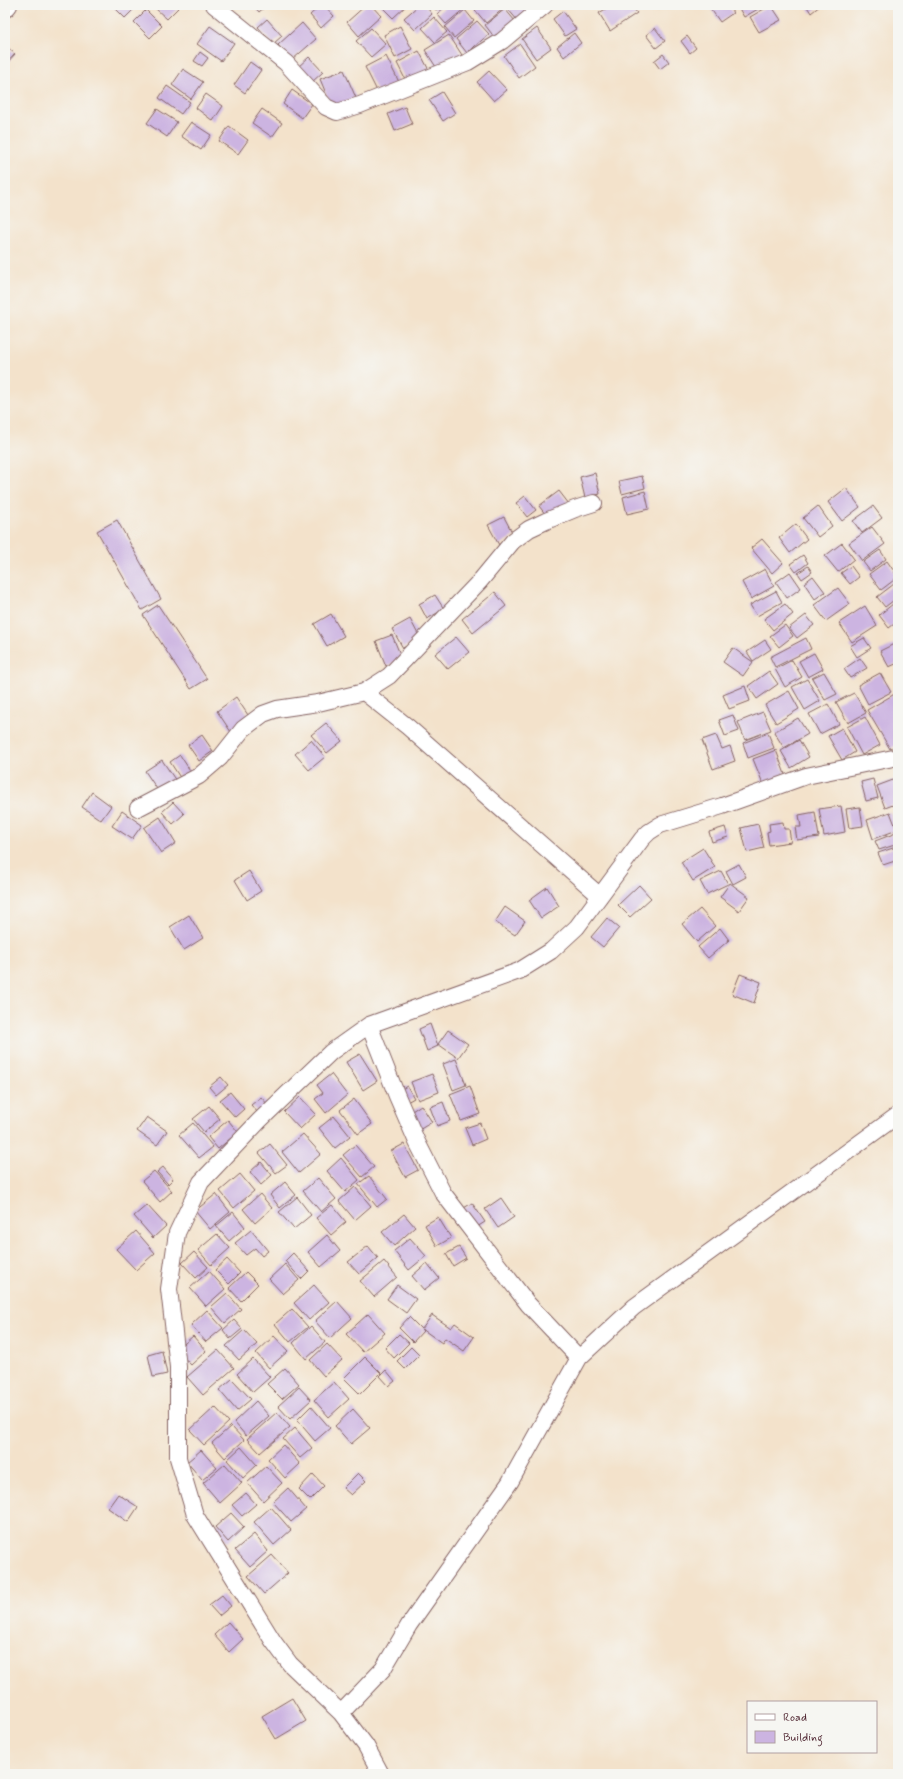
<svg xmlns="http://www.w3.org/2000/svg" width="903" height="1779" font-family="Mynerve,sans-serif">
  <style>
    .building { fill: #ccb4e1 }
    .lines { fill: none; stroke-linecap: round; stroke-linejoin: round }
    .minor-casing { stroke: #856363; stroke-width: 18 }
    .tertiary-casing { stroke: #856363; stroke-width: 22 }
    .minor { stroke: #fff; stroke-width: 16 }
    .tertiary { stroke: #fff; stroke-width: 20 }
  </style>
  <rect width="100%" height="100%" fill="#f6f6f2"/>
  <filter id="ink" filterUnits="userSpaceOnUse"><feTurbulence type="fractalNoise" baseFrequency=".025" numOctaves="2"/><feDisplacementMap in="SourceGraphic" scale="8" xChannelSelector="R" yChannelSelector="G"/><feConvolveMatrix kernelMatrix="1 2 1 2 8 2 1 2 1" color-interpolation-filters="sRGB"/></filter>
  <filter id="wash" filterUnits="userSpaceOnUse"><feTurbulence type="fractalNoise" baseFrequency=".012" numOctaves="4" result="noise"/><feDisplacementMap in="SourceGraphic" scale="16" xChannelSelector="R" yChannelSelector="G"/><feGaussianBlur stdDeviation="0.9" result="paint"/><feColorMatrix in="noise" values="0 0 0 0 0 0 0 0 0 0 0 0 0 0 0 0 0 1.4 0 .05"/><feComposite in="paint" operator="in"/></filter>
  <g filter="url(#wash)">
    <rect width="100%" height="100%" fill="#f3e2cb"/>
    <g id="blocks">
      <!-- building -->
      <path class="building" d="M112,5H138L125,18Z
        M158,5H181L167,19L155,8Z
        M253,5H267L259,12Z
        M321,5H324L334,16L321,28L310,15Z
        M366,5H371L381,16L359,36L347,22Z
        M380,5H407L393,18Z
        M419,5H425L432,14L415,30L404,18Z
        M431,5H442L436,10Z
        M447,5H462L465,8L446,24L437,14Z
        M480,5H499L503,9L486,23L475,10Z
        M511,5H529L532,9L518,21L507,8Z
        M612,5H631L637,13L610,31L599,13Z
        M655,5H664L658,10Z
        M708,5H728L733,13L720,22Z
        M737,5H765L744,17Z
        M771,5L781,20L759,32L750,17Z
        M806,5H821L811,13Z
        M505,9L515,21L495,38L485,25Z
        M146,10L162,26L150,38L134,22Z
        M465,10L474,21L454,38L445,27Z
        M563,11L576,29L565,36L553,19Z
        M434,17L447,32L435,42L422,28Z
        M267,19L282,36L273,44L258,27Z
        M477,21L489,34L467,53L456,39Z
        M302,23L316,39L292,60L278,45Z
        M210,26L234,43L221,61L197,44Z
        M400,26L412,49L395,58L384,35Z
        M371,28L386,44L371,57L356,41Z
        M537,28L551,48L536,59L522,39Z
        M655,28L665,41L656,48L646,35Z
        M574,33L581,43L564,57L557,47Z
        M449,35L462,55L438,70L425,50Z
        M687,36L696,48L690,53L681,41Z
        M520,44L535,66L519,78L504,56Z
        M5,45L15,54L5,65Z
        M419,51L431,74L408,85L397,63Z
        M200,52L208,58L202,66L194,61Z
        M663,54L669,62L660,69L654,61Z
        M386,56L399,82L378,93L365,67Z
        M309,57L323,72L312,82L298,67Z
        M250,62L261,70L245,93L234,85Z
        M183,69L203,82L191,99L172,85Z
        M344,70L356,98L332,108L320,79Z
        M489,71L507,90L494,101L477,82Z
        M167,86L190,102L181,114L159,98Z
        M292,90L312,104L302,118L283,104Z
        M442,92L455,113L443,121L429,100Z
        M206,94L223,106L213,121L196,108Z
        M405,107L412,124L395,131L388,114Z
        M157,109L177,122L167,137L147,123Z
        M262,109L282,123L272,137L252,123Z
        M191,122L211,135L201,150L181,136Z
        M229,126L248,140L238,154L219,141Z
        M595,473L600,494L585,498L580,477Z
        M642,476L645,488L622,494L619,481Z
        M846,488L860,507L842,521L828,502Z
        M559,491L569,504L549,519L539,506Z
        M645,491L649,509L627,514L623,497Z
        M525,496L536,510L527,517L516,503Z
        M818,506L832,526L818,537L803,518Z
        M873,506L882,518L862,533L853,521Z
        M504,517L514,536L499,545L488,525Z
        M117,520L161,599L142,610L97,531Z
        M796,524L807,539L790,553L779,538Z
        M872,527L885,544L862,561L849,543Z
        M762,539L783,563L772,573L751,548Z
        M842,543L854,559L838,572L825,556Z
        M880,550L886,559L870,571L863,562Z
        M803,555L808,563L796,572L790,564Z
        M887,561L898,577L881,590L869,574Z
        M808,566L812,572L802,579L798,573Z
        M851,566L859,577L850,584L841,573Z
        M765,569L774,586L751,599L742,582Z
        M790,572L801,588L787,598L776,582Z
        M813,576L825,592L815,599L804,583Z
        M894,584L898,588V597L885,607L877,597Z
        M838,588L850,604L826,621L814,605Z
        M776,591L782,602L757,616L750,605Z
        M495,592L506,606L473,633L462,619Z
        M435,595L444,609L427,619L419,604Z
        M898,600V621L889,628L879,615Z
        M785,604L793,614L773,630L764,619Z
        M158,605L207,679L191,689L143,615Z
        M865,606L877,626L852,642L839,623Z
        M331,614L344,636L327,646L314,624Z
        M806,615L814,625L797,638L789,628Z
        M410,619L420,638L403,648L392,629Z
        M785,625L793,636L779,647L770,636Z
        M392,635L402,659L386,666L376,641Z
        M456,637L469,652L448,669L435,654Z
        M806,638L811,649L775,667L770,657Z
        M864,638L871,648L857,657L850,646Z
        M765,640L771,649L753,661L747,652Z
        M898,642V663L889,667L880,651Z
        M733,648L753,662L743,676L723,662Z
        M814,653L823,669L808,677L799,661Z
        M860,658L867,668L850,678L844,669Z
        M792,660L802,677L785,687L775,669Z
        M769,671L778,684L757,699L748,686Z
        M824,672L837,694L825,700L812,678Z
        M880,673L891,692L868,704L858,685Z
        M807,679L820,701L805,710L792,687Z
        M745,686L750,701L729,709L723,695Z
        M789,691L799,709L776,723L765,705Z
        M898,692V744L890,749L867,710Z
        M854,693L866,713L848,723L836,702Z
        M236,697L250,718L231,732L217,711Z
        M828,704L839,724L820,734L809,714Z
        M763,712L771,730L745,740L738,722Z
        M733,715L739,731L725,736L719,720Z
        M865,717L880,745L862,755L847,727Z
        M798,718L808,734L784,748L774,732Z
        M326,723L342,741L327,753L311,735Z
        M842,728L855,752L842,760L828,736Z
        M768,733L774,748L748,758L743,743Z
        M202,735L213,751L199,761L188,745Z
        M716,735L722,749L730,746L735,761L713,769L702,740Z
        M311,740L325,757L309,770L295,754Z
        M799,740L809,757L791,768L781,751Z
        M776,750L786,777L764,786L753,759Z
        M180,755L191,772L181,779L170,762Z
        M162,760L176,781L159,792L145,771Z
        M873,779L878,798L866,801L861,782Z
        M893,780L898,792V803L885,808L877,786Z
        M92,792L111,806L101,820L82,807Z
        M173,802L184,814L173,824L162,812Z
        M841,806L845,832L824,836L819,809Z
        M860,807L863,826L849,828L846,809Z
        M122,811L142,825L132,839L112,826Z
        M815,812L819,837L797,840L795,827H801L799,815Z
        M890,812L897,830L873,839L867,820Z
        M160,817L176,843L161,853L144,828Z
        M783,822L784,829H789L791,842L769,845L767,832L770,831L769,824Z
        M758,824L764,848L747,852L741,828Z
        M725,827L728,837L712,842L709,832Z
        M896,833L898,844L879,850L875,841Z
        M896,847L898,860L883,865L878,853Z
        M703,848L715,867L693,881L681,862Z
        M739,864L746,877L733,884L726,871Z
        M249,871L261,891L247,900L235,880Z
        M721,871L728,884L707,894L700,881Z
        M730,883L749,897L739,911L720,897Z
        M639,885L651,898L630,917L618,905Z
        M547,887L559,906L541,918L529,900Z
        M505,907L525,921L515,935L495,922Z
        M700,909L715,926L697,942L682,924Z
        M189,915L203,938L184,950L170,927Z
        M607,918L619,928L603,947L591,937Z
        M720,928L729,940L708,958L698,947Z
        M740,974L761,982L754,1003L732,994Z
        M430,1024L438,1046L427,1051L419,1029Z
        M448,1030L468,1044L458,1058L438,1044Z
        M360,1054L377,1081L363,1090L346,1062Z
        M456,1059L466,1085L453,1090L443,1064Z
        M331,1074L347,1095L326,1113L315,1099L323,1093L317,1085Z
        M432,1074L439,1092L418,1100L411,1082Z
        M221,1077L228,1085L216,1095L209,1087Z
        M407,1086L414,1098L407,1102L400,1090Z
        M470,1086L480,1114L461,1121L450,1094Z
        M230,1092L244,1109L235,1117L220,1100Z
        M261,1097L269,1106L259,1114L251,1105Z
        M300,1097L316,1114L300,1129L284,1112Z
        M354,1099L372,1124L358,1134L340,1110Z
        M443,1102L450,1121L437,1126L430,1107Z
        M421,1105L432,1122L419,1130L409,1113Z
        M209,1106L220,1119L204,1132L193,1119Z
        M334,1116L350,1136L335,1148L319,1128Z
        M147,1117L167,1131L157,1145L137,1131Z
        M228,1120L238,1132L218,1149L208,1137Z
        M193,1123L213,1147L199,1158L179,1135Z
        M480,1123L486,1139L472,1145L465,1128Z
        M303,1134L321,1154L299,1173L282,1152Z
        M270,1144L287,1165L276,1173L259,1153Z
        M404,1144L418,1170L405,1177L391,1151Z
        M355,1145L374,1167L362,1177L343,1155Z
        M341,1158L359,1180L345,1192L327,1171Z
        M261,1162L272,1175L261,1185L250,1172Z
        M163,1167L173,1179L168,1184L157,1172Z
        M154,1171L172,1191L160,1202L142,1181Z
        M240,1174L254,1191L234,1208L220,1191Z
        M369,1176L387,1199L377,1207L358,1184Z
        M318,1178L336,1199L321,1212L303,1191Z
        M285,1182L296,1195L280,1208L270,1195Z
        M355,1187L371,1206L355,1220L339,1201Z
        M216,1194L230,1212L210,1229L195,1211Z
        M260,1194L272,1208L255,1223L243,1209Z
        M297,1197L311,1215L294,1229L279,1212Z
        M501,1198L514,1217L498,1228L485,1209Z
        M472,1203L485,1222L472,1230L459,1211Z
        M147,1205L166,1226L153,1238L134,1216Z
        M332,1205L346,1222L331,1235L316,1218Z
        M233,1212L245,1227L229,1241L216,1226Z
        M404,1214L415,1227L394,1246L382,1232Z
        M438,1217L451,1238L437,1246L425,1225Z
        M251,1230L268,1251L262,1256L255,1248L246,1255L235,1243Z
        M136,1231L155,1253L136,1270L116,1249Z
        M217,1234L230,1248L211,1265L198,1250Z
        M327,1235L340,1251L321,1267L308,1252Z
        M410,1238L426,1256L409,1270L394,1251Z
        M368,1246L378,1258L359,1274L348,1262Z
        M459,1247L466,1258L453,1266L446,1254Z
        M194,1252L208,1267L196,1278L182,1263Z
        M293,1253L309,1271L301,1279L285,1261Z
        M227,1259L240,1273L229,1284L215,1270Z
        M384,1261L397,1277L374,1297L360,1281Z
        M427,1263L439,1278L424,1290L412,1276Z
        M285,1264L299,1280L283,1294L269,1279Z
        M209,1271L225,1289L206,1306L190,1288Z
        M246,1272L258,1284L241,1301L229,1288Z
        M314,1285L329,1302L309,1320L294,1303Z
        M397,1285L416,1299L406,1313L387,1299Z
        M227,1293L241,1309L225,1323L211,1307Z
        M337,1301L352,1318L330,1338L315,1321Z
        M292,1309L308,1327L290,1342L275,1324Z
        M207,1310L223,1328L206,1342L191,1325Z
        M368,1314L385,1333L363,1352L346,1334Z
        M432,1315L451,1328L455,1323L474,1337L464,1351L445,1338L442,1343L422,1329Z
        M409,1317L423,1331L413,1342L399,1328Z
        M234,1320L242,1329L230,1339L223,1330Z
        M311,1326L325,1342L306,1359L293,1343Z
        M244,1330L257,1344L239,1360L226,1346Z
        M399,1334L409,1343L394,1358L385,1348Z
        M193,1336L206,1351L191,1365L177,1350Z
        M274,1336L288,1351L269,1368L256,1353Z
        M327,1344L342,1360L324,1376L310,1360Z
        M411,1347L419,1355L405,1369L397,1361Z
        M218,1350L234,1368L203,1395L187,1377Z
        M162,1351L167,1374L153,1377L148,1355Z
        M365,1357L381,1373L360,1394L344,1378Z
        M253,1359L270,1377L253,1392L237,1374Z
        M285,1368L299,1384L282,1399L267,1384Z
        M386,1370L395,1381L389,1386L380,1376Z
        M232,1379L251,1399L237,1411L219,1390Z
        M334,1382L349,1399L329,1417L314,1400Z
        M299,1387L311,1400L290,1419L278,1406Z
        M256,1401L269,1416L246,1436L234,1422Z
        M311,1406L330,1428L315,1441L297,1420Z
        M215,1407L229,1422L204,1445L190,1430Z
        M353,1409L370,1428L351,1444L335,1426Z
        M277,1412L290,1427L260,1453L247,1439Z
        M231,1426L244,1440L225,1458L212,1443Z
        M295,1428L312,1448L300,1458L283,1439Z
        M283,1445L300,1464L285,1478L268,1459Z
        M241,1447L257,1465L243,1478L227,1460Z
        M201,1450L217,1468L202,1480L187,1462Z
        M225,1464L242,1483L220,1503L203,1483Z
        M266,1466L282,1483L263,1501L247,1483Z
        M358,1473L366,1481L351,1495L343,1488Z
        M313,1474L324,1486L310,1500L299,1489Z
        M288,1488L306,1509L291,1522L273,1502Z
        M246,1493L256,1504L242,1516L232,1505Z
        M118,1494L138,1507L128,1522L108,1508Z
        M271,1507L291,1530L274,1545L254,1522Z
        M231,1513L244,1527L228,1542L215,1527Z
        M254,1534L268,1551L250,1567L235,1550Z
        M272,1555L288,1573L264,1594L248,1576Z
        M222,1595L231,1606L219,1616L209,1605Z
        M228,1622L243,1639L229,1652L214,1635Z
        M292,1698L306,1721L276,1739L262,1716Z"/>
    </g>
  </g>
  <g filter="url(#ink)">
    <use href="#blocks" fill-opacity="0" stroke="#856363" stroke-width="1"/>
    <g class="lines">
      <defs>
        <path id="minor" d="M214,5L286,63L326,107L337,112L360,105L468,62L502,41L545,5
          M364,692L408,727L600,896
          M138,808L199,776L220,758L243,729L263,714L277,709L318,703L364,692L389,676L480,581L513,541L529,529L546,521L575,509L594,503
          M369,1025L397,1096L417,1142L443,1193L528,1304L579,1358
          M341,1713L383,1669L409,1625L510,1482L579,1358L634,1307L898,1115
          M381,1774L366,1746L341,1713L290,1664L273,1641L195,1515L178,1458V1367L169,1289L177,1233L201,1182L260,1120L331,1052L369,1025L519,971L551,951L577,927L642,839L649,832L660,825L722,806L806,776L898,757"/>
        <path id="tertiary" d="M5,7L7,5"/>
      </defs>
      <!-- minor casing -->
      <use href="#minor" class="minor-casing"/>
      <!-- tertiary casing -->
      <use href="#tertiary" class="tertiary-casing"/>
      <!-- minor -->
      <use href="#minor" class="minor"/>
      <!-- tertiary -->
      <use href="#tertiary" class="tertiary"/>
    </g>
  </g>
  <!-- margin -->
  <rect width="903" height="1779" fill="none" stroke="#f6f6f2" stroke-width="20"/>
  <!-- legend -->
  <rect x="747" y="1701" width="130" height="52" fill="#f6f6f2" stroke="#b1a0a2"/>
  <rect x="755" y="1714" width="20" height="6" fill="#ffffff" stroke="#b1a0a2"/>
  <text x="783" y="1721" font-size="12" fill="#4a1f2b">Road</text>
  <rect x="755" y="1731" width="20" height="12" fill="#ccb4e1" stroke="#b1a0a2"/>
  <text x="783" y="1741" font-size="12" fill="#4a1f2b">Building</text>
</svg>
